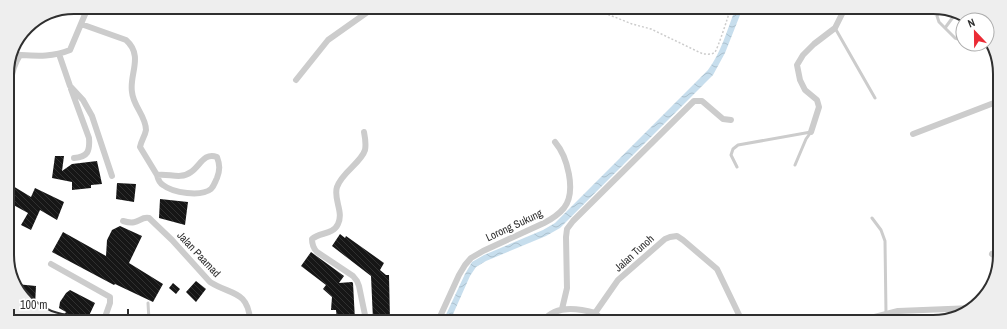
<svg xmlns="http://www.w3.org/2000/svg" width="1007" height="329" font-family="'Archivo Narrow',sans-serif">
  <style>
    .water { fill: url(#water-waves) }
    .building { fill: url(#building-back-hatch) }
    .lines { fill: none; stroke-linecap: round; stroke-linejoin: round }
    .path { stroke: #ccc; stroke-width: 1.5; stroke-dasharray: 2 2; stroke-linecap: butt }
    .lane { stroke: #ccc; stroke-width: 3 }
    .street { stroke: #ccc; stroke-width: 6 }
    .labels { text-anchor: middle; stroke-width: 4; stroke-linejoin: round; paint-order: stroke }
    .street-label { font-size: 11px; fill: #2f2f2f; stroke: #fff }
    .rim { fill: none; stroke: #2f2f2f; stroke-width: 2 }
  </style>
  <defs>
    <pattern id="water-waves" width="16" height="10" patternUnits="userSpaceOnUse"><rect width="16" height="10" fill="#c7deed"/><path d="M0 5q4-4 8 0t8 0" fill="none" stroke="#abbfcc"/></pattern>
    <pattern id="building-back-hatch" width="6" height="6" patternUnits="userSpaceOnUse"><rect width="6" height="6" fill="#161616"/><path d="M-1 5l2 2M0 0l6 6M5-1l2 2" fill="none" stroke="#303030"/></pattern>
  </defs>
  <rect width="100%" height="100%" fill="#fff"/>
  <!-- water -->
  <path class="water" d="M735,10H742L725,53L713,75L560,228L546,236L486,261L476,267L470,276L450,321H443L465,274L472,262L484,255L543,230L555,223L708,70C721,53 727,30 735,10Z"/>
  <!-- building -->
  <path class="building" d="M55,156H64L62,171L72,164L97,161L102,184L91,185V188L72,190V182L52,178Z
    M8,183L31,197L35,188L64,202L57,220L40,210L31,230L21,225L28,213L8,202Z
    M117,183L136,184L134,202L116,199Z
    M160,199L188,202L185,225L159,218Z
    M120,226L142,236L129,263L163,284L153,302L115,284L114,285L52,252L63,232L106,256L107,240L112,230Z
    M340,234L345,238L346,236L384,263L380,270L386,275H389L390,320H373L371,276L332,246Z
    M311,252L344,276L339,283L352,282L353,283L355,320H337L336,310H331L332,297L323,289L326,285L301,266Z
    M196,281L206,289L196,302L186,292Z
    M173,283L180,289L176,294L169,288Z
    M16,284L36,286L35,306L24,299Z
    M70,290L95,303L87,320H61L66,312L59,308L60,302L66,293Z"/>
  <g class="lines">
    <!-- path -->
    <path class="path" d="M597,10L632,24L651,29L703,54C707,54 712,55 715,52C718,48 728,17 730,10"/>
    <!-- lane -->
    <path class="lane" d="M941,9L937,16L939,22L955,38L958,39L963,37
      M883,12L884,10
      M835,28L875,98
      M945,28L956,13
      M737,167L731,155L733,149L738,145L811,132L806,139L795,165
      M872,218L881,230L885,241L886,313
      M148,303L149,320"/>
    <!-- street -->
    <path class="street" d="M81,24L126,40C144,56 129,74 132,92C133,106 146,116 146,130C145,136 141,141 140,147L157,175C158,179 159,183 163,185C173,193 201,197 211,189C214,186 215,182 217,178C220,170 220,165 217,157C204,152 200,166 191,172C180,180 169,173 157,175
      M59,54L70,86L83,100L92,116L112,176
      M20,55C38,56 53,57 70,50L86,12
      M296,80L328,40L369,11
      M71,89L89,138C90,151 88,157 74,158
      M364,132C365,137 366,145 365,150C361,163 342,172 337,187C333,199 344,212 338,224C333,235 320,232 312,239C312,245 313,248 317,252L353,276L357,281L359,286L365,315L364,320
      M811,132L819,107L817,100L805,90L800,80L797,65L803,55L814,44L835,28L844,10
      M913,134L999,101
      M8,160C19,126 0,85 20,55
      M123,221C140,226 139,216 149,218L172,240L210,282C230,295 248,290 250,320
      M992,254L998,258
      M51,264L110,297V303L104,320
      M562,309L567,288L566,237L567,229L573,221L694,101H702L723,119L731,120
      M595,313L604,321
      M438,321L459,275L465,265L471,258L483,251L544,223C552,219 559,214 564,208C577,191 567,156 555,142
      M543,321C555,305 578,308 595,313L618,280L665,239L670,237L677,236L683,240L717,269L742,321
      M855,322L898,311L973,308"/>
  </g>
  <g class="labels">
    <!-- street labels -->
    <g class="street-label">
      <text transform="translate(514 225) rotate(-25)" y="4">Lorong Sukung</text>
      <text transform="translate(634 253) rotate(-42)" y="4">Jalan Tunoh</text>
      <text transform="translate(199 254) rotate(47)" y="4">Jalan Paamad</text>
    </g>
  </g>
  <!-- crop -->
  <path d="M0 0H1007V329H0ZM74 14H933A60 60 0 0 1 993 74V255A60 60 0 0 1 933 315H74A60 60 0 0 1 14 255V74A60 60 0 0 1 74 14Z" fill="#eee" fill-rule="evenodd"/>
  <path class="rim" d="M74 14H933A60 60 0 0 1 993 74V255A60 60 0 0 1 933 315H74A60 60 0 0 1 14 255V74A60 60 0 0 1 74 14Z"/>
  <!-- north arrow -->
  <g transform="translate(975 32) rotate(338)"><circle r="19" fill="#ffffff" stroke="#acacac"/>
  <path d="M0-3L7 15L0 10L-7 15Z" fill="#eb2b35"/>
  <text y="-6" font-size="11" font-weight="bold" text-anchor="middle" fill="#2f2f2f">N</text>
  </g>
  <!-- scale -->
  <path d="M14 309v6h114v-6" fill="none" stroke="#2f2f2f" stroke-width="2"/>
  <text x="20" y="309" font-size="12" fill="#2f2f2f" stroke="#ffffff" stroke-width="3" paint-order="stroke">100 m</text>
</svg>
